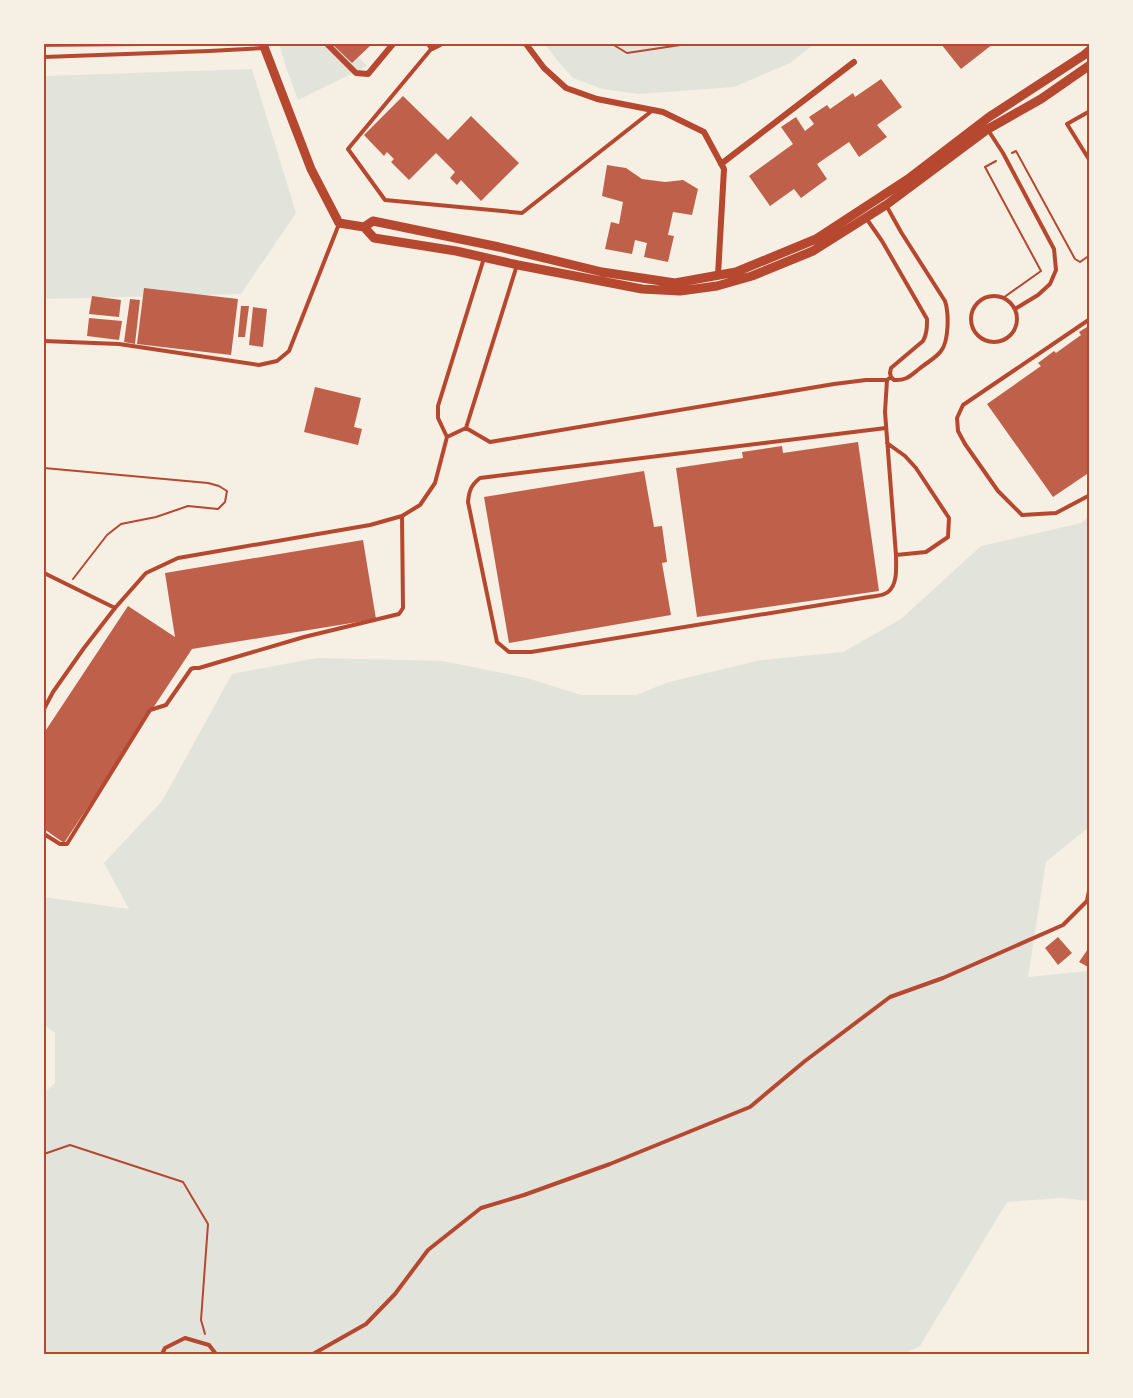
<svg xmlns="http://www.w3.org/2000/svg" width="1133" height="1398" font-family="'Source Sans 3',sans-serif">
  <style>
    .green { fill: #e2e4dc }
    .building { fill: #bf614a }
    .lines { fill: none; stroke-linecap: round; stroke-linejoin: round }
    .path { stroke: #b5482f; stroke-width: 2 }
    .service { stroke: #b5482f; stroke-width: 4 }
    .minor { stroke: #b5482f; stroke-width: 6 }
    .tertiary { stroke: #b5482f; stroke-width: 9 }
    .neatline { fill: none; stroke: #b5482f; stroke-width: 2 }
  </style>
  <rect width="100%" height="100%" fill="#f6efe4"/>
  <!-- green -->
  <path class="green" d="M279,44H347L367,66L298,100L286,67Z
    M545,44H814L790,63L734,87L638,94L603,89L573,78L557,60Z
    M252,69L296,213L241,294L44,299V76Z
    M1089,516V827L1046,862L1028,977L1089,971V1201L1062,1198L1007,1202L920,1346L903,1354H779L774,1352L772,1354H44V1093L55,1083V1033L44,1025V897L129,909L104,863L162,801L232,674L317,658L443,661L527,678L581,695H636L669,682L761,660L843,652L901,619L981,546L1081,523Z"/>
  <!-- building -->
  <path class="building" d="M44,44H144V46L44,47Z
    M332,44H370L371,45L352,63Z
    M941,44H993L961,69Z
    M881,79L902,107L877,125L887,137L859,157L849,142L817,164L827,179L801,198L794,189L770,206L749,176L793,144L781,127L796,117L805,131L814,124L809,117L827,105L830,109L853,93L855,97Z
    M403,96L448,140L471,116L519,163L481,201L461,180L457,185L450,178L455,172L436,153L409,180L391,162L394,159L387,152L384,156L364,135Z
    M607,165L626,168L642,179L665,182L683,180L698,189L692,215L673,212L668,235L674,236L668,262L644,257L647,243L635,240L632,254L605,249L611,222L619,224L623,202L602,196Z
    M144,288L238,299L231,355L137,344Z
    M92,296L121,300L119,317L89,314Z
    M130,299L140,300L135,344L124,342Z
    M241,306H249L245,337H238Z
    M253,307L267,309L263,347L249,345Z
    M89,318L122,321L119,340L87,336Z
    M1090,325V472L1053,497L987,404L1041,366L1038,363L1054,351L1056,353L1081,335L1079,332Z
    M315,387L361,398L354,427L362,429L358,445L304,432Z
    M858,442L879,591L697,617L676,468L743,458L742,452L782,446L783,453Z
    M644,471L654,527L662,526L667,562L662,563L671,615L509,643L484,497Z
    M363,540L376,619L192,649L64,843L44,829V733L128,606L175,637L165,573Z
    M1058,937L1072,953L1058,965L1045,948Z
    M1090,946V968L1079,962Z"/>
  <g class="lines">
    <!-- path -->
    <path class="path" d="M612,44L627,53L687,44
      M1012,153L1016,151L1075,259L1080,262L1090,255
      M996,161L985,167L1041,271L1003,298
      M44,468L208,483L219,486L227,491L225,502L218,509L188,506L156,517L121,524L107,535L73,579
      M44,1154L70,1145L183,1182L208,1224L201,1320L205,1334"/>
    <!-- service -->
    <path class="service" d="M432,48L348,149L385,200L522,213L653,110
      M44,57L209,51L265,48
      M1090,111L1067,124L1090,161
      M988,130L1003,153L1054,249L1056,270L1050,284L1038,295L1015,309
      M886,205L901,232L945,301C949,313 949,341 941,351C936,358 926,363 919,369C910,376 906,381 894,380L891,377
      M866,218L882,241L927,319C927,327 927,334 923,341L891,368L890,373L891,377
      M971 319a23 23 0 1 1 46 0a23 23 0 1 1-46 0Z
      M1090,319L963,405L957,418L958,431L965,444L998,491L1022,515L1056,513L1090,495
      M44,341L119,344L259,365L277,361L289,351L339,224
      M466,428L490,442L834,384L866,380H887L891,377
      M886,428L480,478C471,485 469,491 468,502L497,642L509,652H531L869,597C875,596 883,596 888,592C898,584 896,567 896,555L885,412L887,380
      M447,437L466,428L517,265
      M887,443L905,456L916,468L949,518L948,537L926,552L896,555
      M44,573L115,608
      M44,709L53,692L84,648L115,608L146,573L178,558L370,525L402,516L420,505L435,483L447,437L438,418V406L484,258
      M44,834L60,844H67L150,710L166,705L191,669L194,668H199L304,637L399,614L403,608L402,516
      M162,1354L165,1348L185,1338L209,1345L216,1354
      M313,1354L366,1324L395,1294L428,1250L481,1208L524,1195L610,1164L750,1107L805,1061L890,997L943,978L1063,925L1087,901L1090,886"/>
    <!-- minor -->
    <path class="minor" d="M327,44L356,73L368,74L393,44
      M429,44L432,48L440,44
      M526,44L544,68L566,88L597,99L663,112L704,132L724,169L718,275
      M721,164L854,62"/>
    <!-- tertiary -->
    <path class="tertiary" d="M263,44L311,169L339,223L364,227L374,238L456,251L518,265L642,289L680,291L717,286L752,276L813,251L886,205L988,129L1041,99L1090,65
      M364,227L373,221L499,247L602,272L675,283L736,272L816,239L908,179L989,117L1084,55L1090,50"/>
  </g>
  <!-- border -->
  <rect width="1133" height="1398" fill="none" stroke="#f6efe4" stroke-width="90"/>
  <rect x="45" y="45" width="1043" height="1308" class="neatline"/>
</svg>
